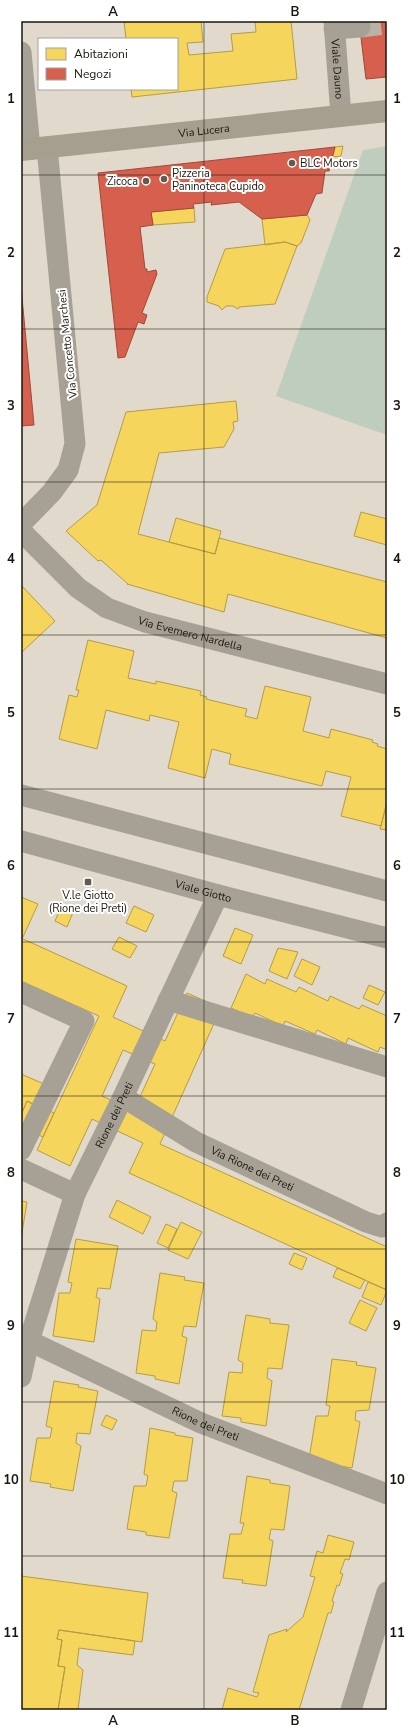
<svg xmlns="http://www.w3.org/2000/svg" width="408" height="1731" font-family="'Nunito Sans',sans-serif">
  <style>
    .green { fill: #becdbd }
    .homes { fill: #f6d55c; stroke: #b59c45; fill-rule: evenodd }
    .shops { fill: #d6604d; stroke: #9e4a3a }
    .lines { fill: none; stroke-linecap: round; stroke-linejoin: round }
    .street-tunnel { stroke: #bab2a6; stroke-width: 21; stroke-dasharray: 21 10; stroke-linecap: butt }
    .street { stroke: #a7a195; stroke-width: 21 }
    .secondary { stroke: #a69f90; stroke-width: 22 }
    .grid { fill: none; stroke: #1c170e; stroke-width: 1; stroke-opacity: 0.55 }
    .poi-dot { fill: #615b50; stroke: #fff; stroke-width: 1.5 }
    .labels { text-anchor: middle; stroke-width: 4; stroke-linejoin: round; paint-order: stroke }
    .street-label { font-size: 11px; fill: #1c170e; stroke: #fff }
    .poi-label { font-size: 11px; fill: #1c170e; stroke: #fff; text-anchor: start }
    .neatline { fill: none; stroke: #1c170e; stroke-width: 1.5 }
    .grid-label { font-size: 13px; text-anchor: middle; font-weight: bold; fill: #1c170e }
  </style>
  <rect width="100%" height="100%" fill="#e1d9cc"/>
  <!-- green -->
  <path class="green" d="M387,146V435L276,396L363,150Z"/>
  <!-- homes -->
  <path class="homes" d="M124,21H201L203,42L187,43L189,55L233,51L231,34L256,32L255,21H291L297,79L132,97L131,89H177V39H126Z
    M343,146L341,156L332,157L335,147Z
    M194,208L195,222L153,225L151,212Z
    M307,215L310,220L301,243L297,246L285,242L265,245L262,219Z
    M285,242L297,246L275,304L239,307L238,309L233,306H226L222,310L219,306L207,302V297L225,249Z
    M236,401L238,421L233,422L234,429L224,447L159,453L138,534L215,554L219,538L387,582V638L228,594L224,612L127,584H128L101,560L98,561L66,531L97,505L126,412Z
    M361,512L387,519V545L354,536Z
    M176,518L221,531L215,554L169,542Z
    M21,585L55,621L22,652L21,651Z
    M88,640L134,651L128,678L156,684V681L201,691L200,695L207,697L206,699L247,709L245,716L257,719L265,686L311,697L303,731L329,738L331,729L373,740L372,742L378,744L377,746L387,749V802L381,826L341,816L351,777L326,771L322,786L229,764L231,754L212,749L205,778L168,768L179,722L150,715L149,721L106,710L97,749L59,739L69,695L77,697L79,690H76Z
    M387,802V830L380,829Z
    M21,897L38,904L23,937L21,936Z
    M62,905L74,910L67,927L55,921Z
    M134,906L154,915L146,932L126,923Z
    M235,928L253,935L241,964L223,956Z
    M119,937L137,946L130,958L112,949Z
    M21,938L127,986L113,1017L165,1041L187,993L221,1008L160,1144L387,1247V1290L129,1173L143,1143L92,1119L70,1166L37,1150L99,1016L21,981ZM123,1050L155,1064L134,1110L102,1096Z
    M278,948L298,952L287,979L269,971Z
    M302,959L320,967L312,985L294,976Z
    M246,974L265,984L267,979L296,992L299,987L328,1001L330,996L359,1009L362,1005L387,1016V1050L380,1047L378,1052L348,1038L346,1044L317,1030L315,1034L285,1021L283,1026L255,1013L252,1017L231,1008Z
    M369,985L385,992L378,1005L363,998Z
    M21,1074L44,1084L34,1105L27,1101L21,1115Z
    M27,1101L54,1113L43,1137L21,1127V1115Z
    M117,1200L151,1217L143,1234L109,1217Z
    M21,1201L27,1202L21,1239Z
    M181,1222L202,1232L188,1259L168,1250Z
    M166,1224L177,1229L168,1248L157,1243Z
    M76,1239L118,1246L110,1289L98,1288L96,1297L100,1299L94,1342L53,1336L59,1293H70L72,1283L68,1282Z
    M294,1253L307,1258L302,1270L289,1264Z
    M337,1268L365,1280L360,1289L333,1277Z
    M160,1273L185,1277L184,1280L204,1283L196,1327L184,1326L182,1336L187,1338L179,1384L155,1379V1376L136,1373L142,1330L156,1331L157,1322L153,1319Z
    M368,1282L387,1290L381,1305L362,1297Z
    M360,1300L377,1308L366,1331L349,1323Z
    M246,1315L270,1319V1323L289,1325L282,1369L268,1368L267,1378L272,1381L266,1426L241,1422V1418L222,1416L229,1372L242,1373L243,1363L238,1360Z
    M332,1359L357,1362L356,1365L376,1368L369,1410L356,1411L355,1420L360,1422L352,1468L328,1464L309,1459L316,1416H328L330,1406L326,1405Z
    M54,1381L79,1385L78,1387L98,1391L90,1434L77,1433L76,1443L81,1446L73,1491L50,1487L51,1484L30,1481L37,1438H50L52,1428L46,1426Z
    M106,1415L117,1420L112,1430L101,1425Z
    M150,1428L175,1433V1435L193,1438L187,1481H174L172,1491L177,1493L169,1538L146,1535V1532L127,1529L134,1486H146L148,1476L144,1474Z
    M247,1476L270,1480V1483L290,1486L284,1530L271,1529L269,1539L273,1541L266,1586L242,1583L243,1580L223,1578L230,1534H241L244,1523H240Z
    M328,1535L354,1542L349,1560L345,1559L340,1573L343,1574L339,1586L337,1585L332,1601L334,1602L331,1613H328L299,1710H222L228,1688L257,1697L259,1693L253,1692L269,1635L287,1629L286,1632L303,1617L315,1577L310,1576L317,1551L323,1553Z
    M21,1576L148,1593L142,1642L59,1630L57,1639L62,1640L58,1666L65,1667L58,1710H21Z
    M59,1630L135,1641L133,1655L79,1648L77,1665L83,1670L78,1710H58L65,1667L58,1666L62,1640L57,1639Z"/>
  <!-- shops -->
  <path class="shops" d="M359,21H387V77L366,79Z
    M335,147L329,171H325L322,193L316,194L307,215L262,219L239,202L211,205L212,202L193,204L194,208L151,212L153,225L140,227L145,269H147V272L156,270L157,274L142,313L147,315L144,324L138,322L125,357L118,358L98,173Z
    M21,287L34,425L21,426Z"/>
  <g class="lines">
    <!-- street-tunnel -->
    <path class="street-tunnel" d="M360,27L387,24"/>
    <!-- street -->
    <g class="street">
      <path id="s1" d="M334,21L341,116"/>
      <path d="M334,29L360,27"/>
      <path d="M21,52L30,149"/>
      <path d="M21,524L52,492L68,470L75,444L47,147"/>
      <path id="s2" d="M21,531L78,588L107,608L145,622L387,684"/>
      <path d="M21,795L387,891"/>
      <path id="s3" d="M21,841L218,895L387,938"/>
      <path d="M21,992L84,1021L21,1150"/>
      <path d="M168,1000L387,1067"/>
      <path id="s4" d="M123,1097L196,1142L366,1222L382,1227L387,1223"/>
      <path d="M21,1169L75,1194"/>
      <path id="s5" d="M21,1337L201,1423L387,1494"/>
      <path id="s6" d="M21,1377L29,1341L75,1194L123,1097L218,895"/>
      <path d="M351,1710L387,1592"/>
    </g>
    <!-- secondary -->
    <path class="secondary" id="s7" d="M21,150L387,111"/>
  </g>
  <!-- grid -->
  <path class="grid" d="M204,21V1710M21,175H387M21,329H387M21,482H387M21,635H387M21,789H387M21,942H387M21,1096H387M21,1249H387M21,1402H387M21,1556H387"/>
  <!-- markers -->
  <g class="poi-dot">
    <circle cx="292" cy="163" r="4"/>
    <circle cx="164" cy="179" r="4"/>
    <circle cx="146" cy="181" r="4"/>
    <rect x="84" y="878" width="8" height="8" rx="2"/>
  </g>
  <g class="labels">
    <!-- street labels -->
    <g class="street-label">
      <text dy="4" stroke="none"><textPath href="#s1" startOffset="48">Viale Dauno</textPath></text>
      <text dy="4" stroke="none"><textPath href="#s7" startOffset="184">Via Lucera</textPath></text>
      <text transform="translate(67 344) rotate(-96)" y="4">Via Concetto Marchesi</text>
      <text dy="4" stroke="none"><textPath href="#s2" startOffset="203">Via Evemero Nardella</textPath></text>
      <text dy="4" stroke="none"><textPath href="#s3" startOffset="189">Viale Giotto</textPath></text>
      <text dy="4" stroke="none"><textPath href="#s6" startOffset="279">Rione dei Preti</textPath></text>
      <text dy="4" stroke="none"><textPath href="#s4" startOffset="148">Via Rione dei Preti</textPath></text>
      <text dy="4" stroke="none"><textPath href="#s5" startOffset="204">Rione dei Preti</textPath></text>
    </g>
    <!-- poi labels -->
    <g class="poi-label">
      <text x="300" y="167">BLC Motors</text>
      <text x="172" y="177">Pizzeria<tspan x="172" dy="13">Paninoteca Cupido</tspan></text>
      <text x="138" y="185" text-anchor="end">Zicoca</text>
      <text x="88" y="899" text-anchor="middle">V.le Giotto<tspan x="88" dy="13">(Rione dei Preti)</tspan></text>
    </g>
  </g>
  <!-- border -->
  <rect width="408" height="1731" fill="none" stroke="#ffffff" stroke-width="44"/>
  <!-- legend -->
  <rect x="38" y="38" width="140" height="52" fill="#ffffff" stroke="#a4a29f"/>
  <rect x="46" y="48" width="20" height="12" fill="#f6d55c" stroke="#a4a29f"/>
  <text x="74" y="58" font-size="12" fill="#1c170e">Abitazioni</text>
  <rect x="46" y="68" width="20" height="12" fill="#d6604d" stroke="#a4a29f"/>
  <text x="74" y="78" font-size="12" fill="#1c170e">Negozi</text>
  <rect x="22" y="22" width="364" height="1687" class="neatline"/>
  <g class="grid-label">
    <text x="113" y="16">A</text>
    <text x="295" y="16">B</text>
    <text x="11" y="103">1</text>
    <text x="397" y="103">1</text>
    <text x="11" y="257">2</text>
    <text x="397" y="257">2</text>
    <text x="11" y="410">3</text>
    <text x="397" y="410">3</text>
    <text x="11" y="563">4</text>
    <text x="397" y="563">4</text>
    <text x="11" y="717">5</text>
    <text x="397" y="717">5</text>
    <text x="11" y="870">6</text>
    <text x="397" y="870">6</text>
    <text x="11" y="1023">7</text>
    <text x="397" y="1023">7</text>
    <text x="11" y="1177">8</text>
    <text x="397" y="1177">8</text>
    <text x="11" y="1330">9</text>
    <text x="397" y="1330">9</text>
    <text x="11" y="1484">10</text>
    <text x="397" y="1484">10</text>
    <text x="11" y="1637">11</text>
    <text x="397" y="1637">11</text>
    <text x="113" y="1725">A</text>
    <text x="295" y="1725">B</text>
  </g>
</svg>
